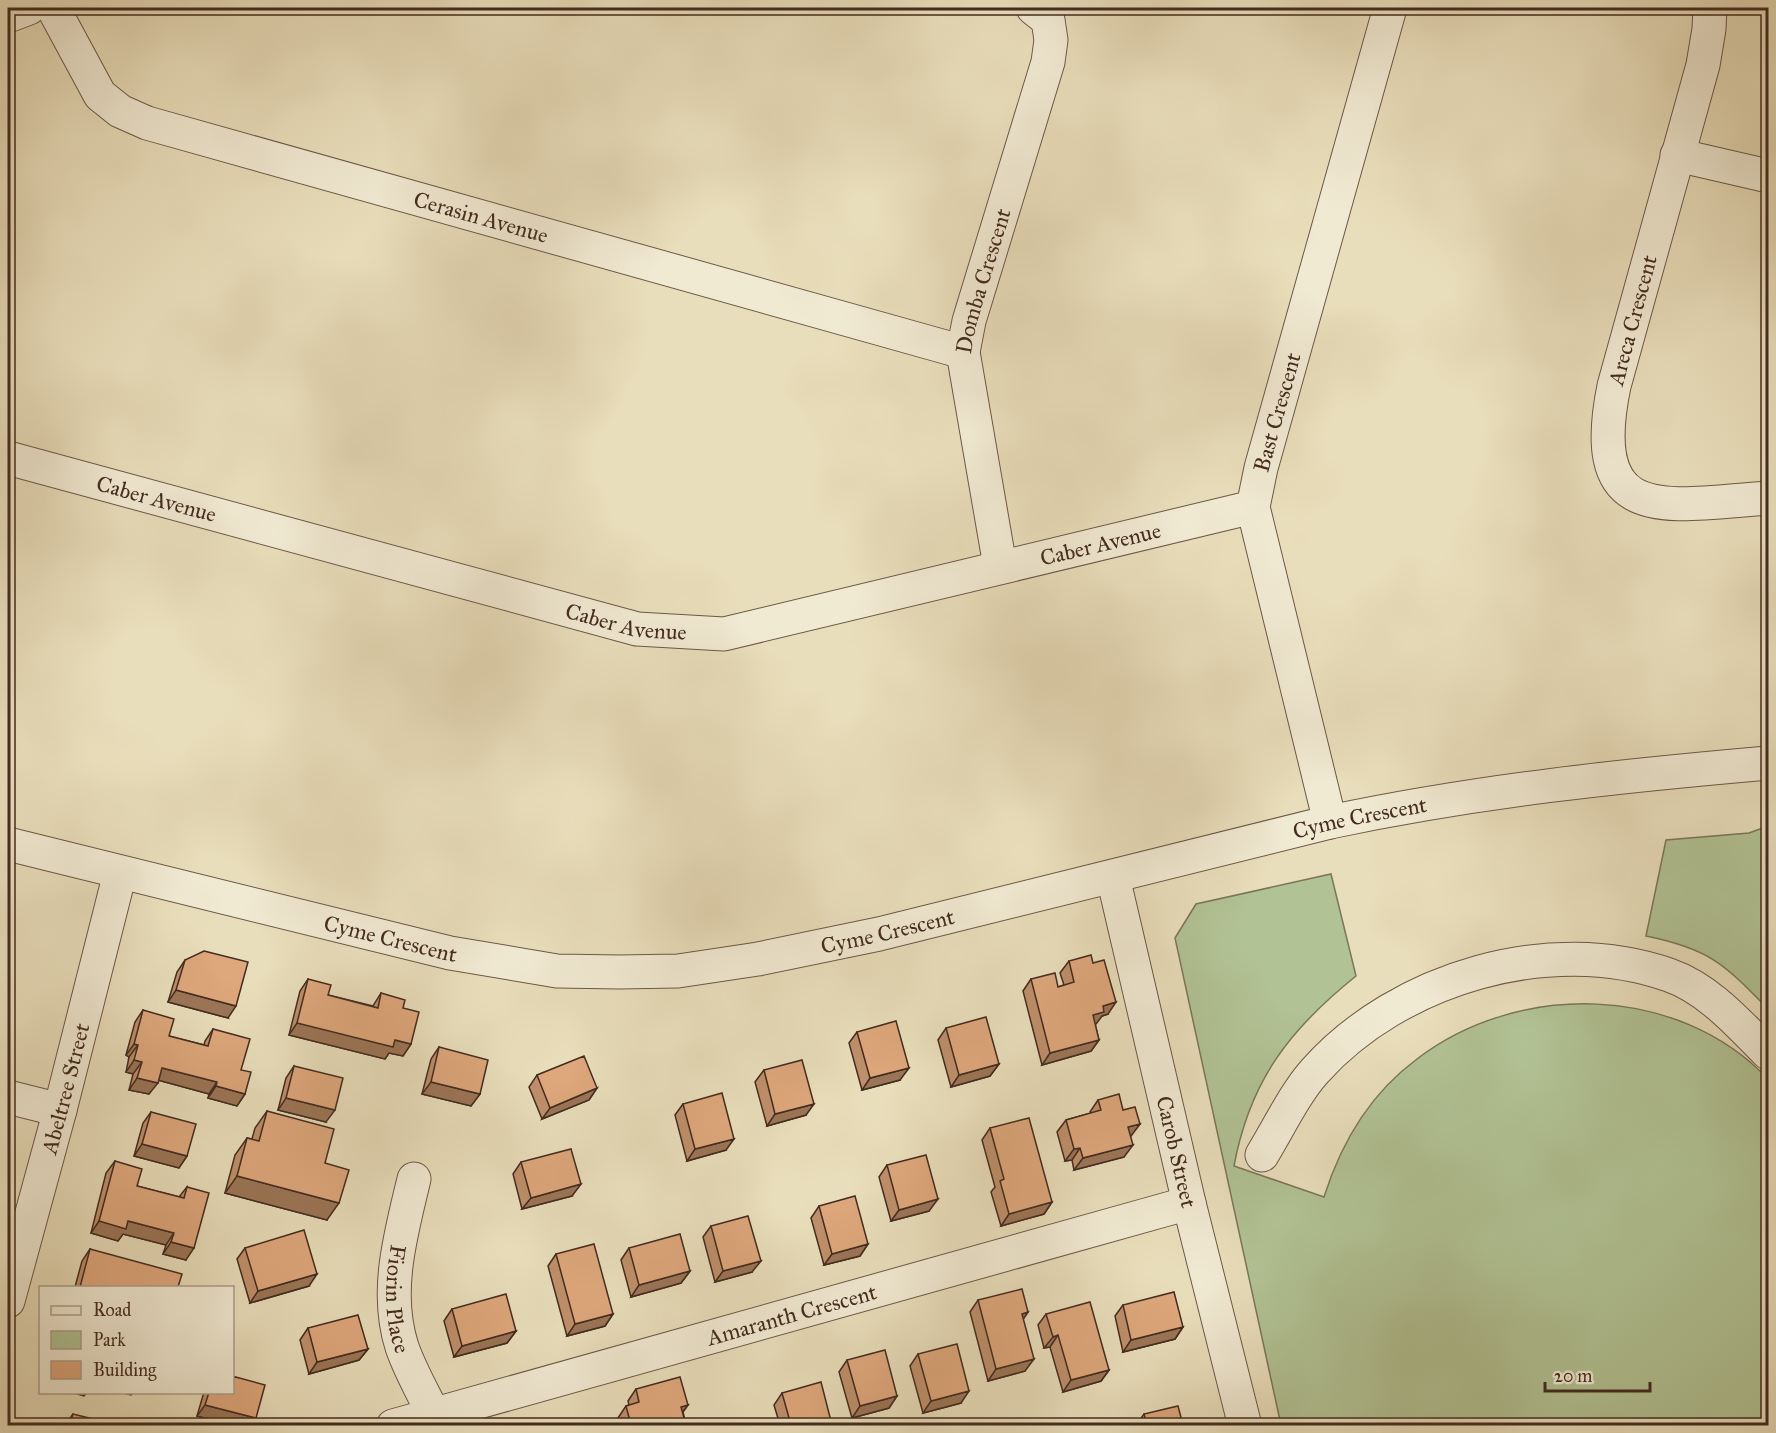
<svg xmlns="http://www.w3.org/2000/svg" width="1776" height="1433" font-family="'IM FELL Great Primer',serif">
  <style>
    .green { fill: #b1c294; stroke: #7a765a; stroke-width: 1.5 }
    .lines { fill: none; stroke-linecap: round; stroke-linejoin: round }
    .minor-casing { stroke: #6c5847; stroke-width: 35 }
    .minor { stroke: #f1ead3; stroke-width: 33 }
    .wall { fill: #bf906b; stroke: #432b20; stroke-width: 1.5 }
    .shaded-wall { fill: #9b7557; stroke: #432b20; stroke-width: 1.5 }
    .building { fill: #dea77c; stroke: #432b20; stroke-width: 1.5 }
    .labels { text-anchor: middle; stroke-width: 6; stroke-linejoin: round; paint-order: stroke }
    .street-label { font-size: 22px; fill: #432b20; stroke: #f1ead3 }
  </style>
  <rect width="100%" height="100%" fill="#e9debb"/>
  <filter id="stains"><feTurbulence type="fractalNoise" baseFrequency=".00333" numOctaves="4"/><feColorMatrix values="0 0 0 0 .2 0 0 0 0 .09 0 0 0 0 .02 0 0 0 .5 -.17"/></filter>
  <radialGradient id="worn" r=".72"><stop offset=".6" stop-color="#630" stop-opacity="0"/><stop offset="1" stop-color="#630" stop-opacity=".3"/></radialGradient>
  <!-- green -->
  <path class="green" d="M1768,826V1009C1724,964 1710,949 1646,936L1666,840L1749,833Z
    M1331,874L1356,976C1290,1029 1250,1080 1234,1166L1324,1197C1341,1143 1371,1093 1417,1059C1519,981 1678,984 1768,1079V1425H1281L1175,938L1196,904Z"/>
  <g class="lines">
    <defs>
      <g id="minor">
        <path id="s1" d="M53,8L100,95L120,111L147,123L963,352"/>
        <path d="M1710,8L1709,29L1703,65L1614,386C1585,528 1666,505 1768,498"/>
        <path d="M8,16L29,8"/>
        <path d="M1677,155L1768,176"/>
        <path id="s2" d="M8,458L637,629L724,634L1253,507"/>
        <path id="s3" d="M1000,566L963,352L969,321L1048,62L1051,40L1048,20L1033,8"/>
        <path id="s4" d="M1330,822L1253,507L1261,468L1390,8"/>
        <path id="s5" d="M8,844L450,953L557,971L619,972L678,971L758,959L879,934L1330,822C1477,791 1619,776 1768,763"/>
        <path id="s6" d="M1113,877L1189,1203L1245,1426"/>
        <path d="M8,1097L60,1110"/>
        <path d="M1262,1155C1278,1129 1295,1093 1315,1071C1398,978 1550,933 1669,975C1709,989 1739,1024 1768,1053"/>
        <path id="s7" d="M414,1179C401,1234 384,1291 402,1347C410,1370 422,1391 433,1413"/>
        <path id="s8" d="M8,1301L60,1110L120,873"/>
        <path id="s9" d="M393,1426L1189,1203"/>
      </g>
    </defs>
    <!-- minor casing -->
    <use href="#minor" class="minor-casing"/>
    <!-- minor -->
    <use href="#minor" class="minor"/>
  </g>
  <!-- wall -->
  <path class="wall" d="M185,960L228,1018L168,1002L177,972Z
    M1069,961L1108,1014L1102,1016L1095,1024L1099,1040L1091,1051L1042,1065L1023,991L1031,979L1058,987L1064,985L1060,973Z
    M308,979L328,995L373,1006L381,993L403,1008L411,1044L403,1056L389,1053L385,1059L289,1035L300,991Z
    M143,1010L169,1036L204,1045L205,1041L213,1029L241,1070L245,1094L237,1106L208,1098L209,1094L158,1080L149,1094L129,1090L133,1074L126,1072L129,1057L126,1055L135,1022Z
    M946,1028L999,1064L990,1076L951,1087L938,1040Z
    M857,1032L900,1080L862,1090L849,1043Z
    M439,1047L480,1094L471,1106L422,1094L431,1059Z
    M294,1066L326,1122L278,1110L286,1078Z
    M764,1070L806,1115L767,1126L755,1082Z
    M537,1075L597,1088L589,1100L542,1119L529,1087Z
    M1098,1100L1123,1110L1140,1124L1130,1136L1124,1157L1074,1170L1072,1160L1065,1161L1057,1132L1066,1120L1091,1113L1090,1112Z
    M683,1104L726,1150L687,1161L675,1115Z
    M267,1111L325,1163L327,1220L225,1193L235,1155L247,1138L252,1139L255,1128Z
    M151,1112L187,1156L179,1168L134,1156L143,1123Z
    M990,1128L1052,1202L1044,1214L1001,1226L991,1192L995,1187L982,1140Z
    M115,1161L137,1186L179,1197L187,1187L186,1260L163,1254L166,1245L123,1234L118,1241L91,1233L106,1173Z
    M521,1162L572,1196L522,1209L513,1174Z
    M887,1165L929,1211L891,1221L879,1177Z
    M819,1206L868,1244L860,1256L824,1265L811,1218Z
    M711,1226L752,1272L715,1282L703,1237Z
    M245,1248L309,1286L250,1303L237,1259Z
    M629,1248L690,1271L681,1283L631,1297L621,1260Z
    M90,1249L178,1287H75L82,1261Z
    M556,1254L613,1314L605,1326L567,1336L548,1266Z
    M978,1300L1028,1312L1023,1319L1025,1371L988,1381L970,1312Z
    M1123,1305L1183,1327L1175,1339L1123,1352L1115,1316Z
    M452,1309L516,1331L507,1343L454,1357L444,1321Z
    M1046,1314L1109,1370L1101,1381L1063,1392L1050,1347L1044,1348L1038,1325Z
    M308,1328L368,1349L359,1360L309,1374L300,1340Z
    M918,1354L961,1403L923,1413L910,1366Z
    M847,1360L897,1396L889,1408L852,1418L839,1372Z
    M636,1389L688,1405L683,1412L686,1425H620L618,1418L626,1406L629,1405L628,1401Z
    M204,1392H232L256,1418L251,1425H231L197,1416Z
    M782,1393L832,1425H780L774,1405Z
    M73,1414L70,1425H65Z
    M1144,1414L1183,1425H1136Z"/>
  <!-- shaded-wall -->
  <path class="shaded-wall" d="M176,990L236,1006L228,1018L168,1002Z
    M1116,1002L1108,1014L1102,1016L1096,1024L1084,1027L1093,1015L1103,1006Z
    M297,1023L395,1040L411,1044L403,1056L389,1053L385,1059L289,1035Z
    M1099,1040L1091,1051L1042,1065L1050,1053Z
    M134,1044L138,1045L129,1057L126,1055Z
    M134,1060L142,1062L133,1074L126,1072Z
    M999,1064L990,1076L951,1087L959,1075Z
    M162,1068L217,1082L209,1094L154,1079Z
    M909,1068L900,1080L862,1090L870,1078Z
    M137,1078L158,1083L149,1094L129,1090Z
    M431,1082L480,1094L471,1106L422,1094Z
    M216,1086L245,1094L237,1106L208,1098Z
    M597,1088L589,1100L542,1119L550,1108Z
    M286,1098L335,1110L326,1122L278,1110Z
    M814,1104L806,1115L767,1126L775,1114Z
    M1140,1124L1131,1136L1120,1139L1128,1127Z
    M734,1139L726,1150L687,1161L695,1149Z
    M142,1144L187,1156L179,1168L134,1156Z
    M1133,1145L1124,1157L1074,1170L1083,1158Z
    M1080,1148L1072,1160L1065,1161L1074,1149Z
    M237,1176L339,1203L327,1220L225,1193Z
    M581,1184L572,1196L522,1209L531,1198Z
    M938,1199L929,1211L891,1221L899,1210Z
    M1052,1202L1044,1214L1001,1226L1009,1214Z
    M99,1221H128L174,1233L166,1245L123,1234L118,1241L91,1233Z
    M171,1242L194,1248L186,1260L163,1254Z
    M868,1244L860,1256L824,1265L832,1254Z
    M761,1261L752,1272L715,1282L723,1271Z
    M690,1271L681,1283L631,1297L639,1285Z
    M317,1274L309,1286L250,1303L258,1291Z
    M1028,1312L1020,1324L1022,1314Z
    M613,1314L605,1326L567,1336L575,1324Z
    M1183,1327L1175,1339L1123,1352L1131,1340Z
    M516,1331L507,1343L454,1357L462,1346Z
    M1058,1335L1050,1347L1044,1348L1053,1337Z
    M368,1349L359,1360L309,1374L317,1362Z
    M1034,1359L1025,1371L988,1381L996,1369Z
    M1109,1370L1101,1381L1063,1392L1071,1380Z
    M969,1391L961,1403L923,1413L931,1401Z
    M70,1392H87L84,1396Z
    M119,1392H133L131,1395Z
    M897,1396L889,1408L852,1418L860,1406Z
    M205,1405L256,1418L251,1425H231L197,1416Z
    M688,1405L679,1417L681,1407Z"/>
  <!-- building -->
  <path class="building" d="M204,951L248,962L236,1006L176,990L185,960Z
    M1091,955L1093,963L1104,960L1116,1002L1103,1006L1104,1012L1093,1015L1099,1040L1050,1053L1031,979L1055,973L1058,987L1074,982L1069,961Z
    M308,979L331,985L328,995L378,1008L381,993L405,1000L403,1008L419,1012L411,1044L395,1040L393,1047L297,1023Z
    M143,1010L174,1019L169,1036L208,1046L213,1029L250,1039L241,1070L251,1072L245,1094L216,1086L217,1082L162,1068L158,1083L137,1078L142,1062L134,1060L138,1045L134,1044Z
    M986,1017L999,1064L959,1075L946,1028Z
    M896,1021L909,1068L870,1078L857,1032Z
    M439,1047L488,1060L480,1094L431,1082Z
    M584,1056L597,1088L550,1108L537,1075Z
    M802,1060L814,1104L775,1114L764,1070Z
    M294,1066L343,1078L335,1110L286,1098Z
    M722,1093L734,1139L695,1149L683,1104Z
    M1119,1094L1123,1110L1135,1107L1140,1124L1128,1127L1133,1145L1083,1158L1080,1148L1074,1149L1066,1120L1101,1110L1098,1100Z
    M267,1111L334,1129L325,1163L349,1170L339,1203L237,1176L247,1138L259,1141Z
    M151,1112L196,1124L187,1156L142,1144Z
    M1029,1118L1052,1202L1009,1214L1000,1181L1004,1179L990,1128Z
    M571,1149L581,1184L531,1198L521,1162Z
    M926,1155L938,1199L899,1210L887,1165Z
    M115,1161L142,1169L137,1186L184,1198L187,1187L209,1193L194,1248L171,1242L174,1233L128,1221L126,1229L99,1221Z
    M855,1196L868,1244L832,1254L819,1206Z
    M748,1216L761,1261L723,1271L711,1226Z
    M304,1230L317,1274L258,1291L245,1248Z
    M680,1234L690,1271L639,1285L629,1248Z
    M594,1244L613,1314L575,1324L556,1254Z
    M90,1249L182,1274L178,1287H80Z
    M1022,1289L1028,1312L1022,1314L1034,1359L996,1369L978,1300Z
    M1174,1292L1183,1327L1131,1340L1123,1305Z
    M506,1294L516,1331L462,1346L452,1309Z
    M1090,1302L1109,1370L1071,1380L1058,1335L1053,1337L1046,1314Z
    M358,1315L368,1349L317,1362L308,1328Z
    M957,1344L969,1391L931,1401L918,1354Z
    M885,1350L897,1396L860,1406L847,1360Z
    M232,1376L265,1385L256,1418L205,1405L209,1392H232Z
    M680,1377L688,1405L681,1407L686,1425H631L626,1406L639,1402L636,1389Z
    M821,1382L832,1425H791L782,1393Z
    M1178,1406L1183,1425H1147L1144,1414Z
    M73,1414L117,1425H70Z
    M757,1419L759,1425H732Z"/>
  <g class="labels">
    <!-- street labels -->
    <g class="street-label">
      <text dy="8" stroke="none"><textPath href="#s1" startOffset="501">Cerasin Avenue</textPath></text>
      <text dy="8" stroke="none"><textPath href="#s3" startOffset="291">Domba Crescent</textPath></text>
      <text transform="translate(1632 320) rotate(-75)" y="8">Areca Crescent</text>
      <text dy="8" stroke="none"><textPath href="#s4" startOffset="422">Bast Crescent</textPath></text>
      <text dy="8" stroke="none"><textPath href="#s2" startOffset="154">Caber Avenue</textPath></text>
      <text dy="8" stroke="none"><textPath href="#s2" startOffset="1126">Caber Avenue</textPath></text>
      <text dy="8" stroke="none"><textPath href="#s2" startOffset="640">Caber Avenue</textPath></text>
      <text dy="8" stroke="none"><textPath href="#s5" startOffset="1384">Cyme Crescent</textPath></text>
      <text dy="8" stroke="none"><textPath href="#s5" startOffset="898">Cyme Crescent</textPath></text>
      <text dy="8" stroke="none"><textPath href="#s5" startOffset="394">Cyme Crescent</textPath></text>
      <text dy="8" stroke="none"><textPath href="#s8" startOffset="220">Abeltree Street</textPath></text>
      <text dy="8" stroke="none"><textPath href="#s6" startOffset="282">Carob Street</textPath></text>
      <text dy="8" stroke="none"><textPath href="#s7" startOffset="122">Fiorin Place</textPath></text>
      <text dy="8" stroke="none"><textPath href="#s9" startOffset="414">Amaranth Crescent</textPath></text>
    </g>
  </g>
  <!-- margin -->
  <rect width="1776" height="1433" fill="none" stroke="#e9debb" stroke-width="30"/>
  <rect x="9" y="9" width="1758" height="1415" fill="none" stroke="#432b20" stroke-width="3"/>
  <rect x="15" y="15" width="1746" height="1403" fill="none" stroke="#432b20" stroke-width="1.5"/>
  <!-- legend -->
  <rect x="39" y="1286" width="195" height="108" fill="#f1ead3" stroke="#ab9e8b" stroke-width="1.5"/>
  <rect x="51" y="1306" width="30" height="9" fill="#f1ead3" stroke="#ab9e8b" stroke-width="1.5"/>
  <text x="93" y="1316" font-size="18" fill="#432b20">Road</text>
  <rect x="51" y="1331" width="30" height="18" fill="#b1c294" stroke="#ab9e8b" stroke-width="1.5"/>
  <text x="93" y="1346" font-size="18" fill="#432b20">Park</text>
  <rect x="51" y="1361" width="30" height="18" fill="#dea77c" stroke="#ab9e8b" stroke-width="1.5"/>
  <text x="93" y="1376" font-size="18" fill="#432b20">Building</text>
  <!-- scale -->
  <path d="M1545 1382v9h105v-9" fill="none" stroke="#432b20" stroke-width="3"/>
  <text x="1554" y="1382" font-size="18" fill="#432b20" stroke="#f1ead3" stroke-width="4.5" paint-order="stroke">20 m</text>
  <rect width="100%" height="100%" filter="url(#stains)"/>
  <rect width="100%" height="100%" fill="url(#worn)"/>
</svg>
